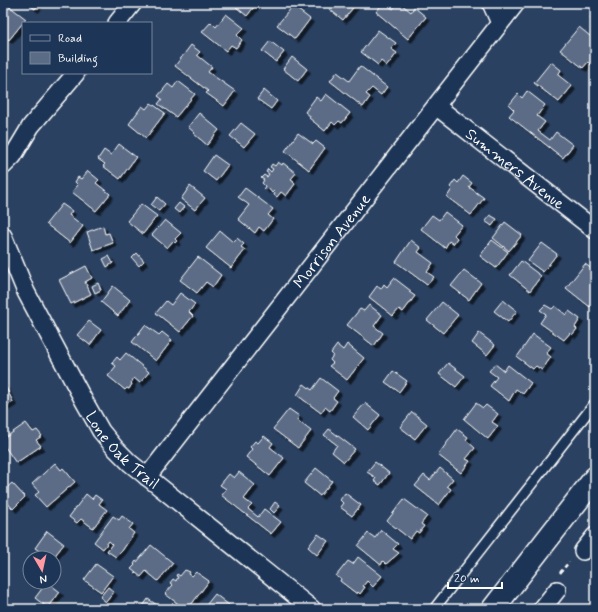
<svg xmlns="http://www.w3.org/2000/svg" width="598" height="612" font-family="Mynerve,sans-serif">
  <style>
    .building { fill: #5b6c86; stroke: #fff; filter: url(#shadow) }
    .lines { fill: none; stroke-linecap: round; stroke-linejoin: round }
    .service-casing { stroke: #fff; stroke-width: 12 }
    .minor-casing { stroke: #fff; stroke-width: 20 }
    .secondary-casing { stroke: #fff; stroke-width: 25 }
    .path { stroke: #fff; stroke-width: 2.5; stroke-dasharray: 4 3; stroke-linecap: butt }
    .service { stroke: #1d3557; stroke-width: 9 }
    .minor { stroke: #1d3557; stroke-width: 17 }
    .secondary { stroke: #1d3557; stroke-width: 22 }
    .labels { text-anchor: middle; stroke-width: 3; stroke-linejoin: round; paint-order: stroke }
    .street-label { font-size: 16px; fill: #fff; stroke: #1d3557 }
  </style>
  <defs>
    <filter id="shadow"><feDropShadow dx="3.5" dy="3.5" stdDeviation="0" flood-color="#0009"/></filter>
  </defs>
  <rect width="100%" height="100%" fill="#2a4161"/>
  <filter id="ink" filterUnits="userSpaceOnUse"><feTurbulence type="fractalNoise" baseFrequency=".025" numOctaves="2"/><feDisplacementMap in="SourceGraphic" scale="8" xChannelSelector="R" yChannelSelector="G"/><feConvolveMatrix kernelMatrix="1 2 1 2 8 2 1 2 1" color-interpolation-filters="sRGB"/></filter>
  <g filter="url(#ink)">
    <!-- building -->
    <path class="building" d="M3,3H5L26,19L9,40L3,35Z
      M27,3H40L35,9Z
      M231,3H257L247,16Z
      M292,3H303L299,8Z
      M334,3H355L356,4L343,20L329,9Z
      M383,3H386L393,9L397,3H400L411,12L414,7L426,17L408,39L376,12Z
      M293,6L310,19L295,39L277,25Z
      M595,12V22L590,18Z
      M226,14L244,28L237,35L242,40L236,48L231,45L226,51L202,32L211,22L216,27Z
      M579,27L595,40V63L592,66L588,62L583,68L560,50Z
      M378,30L396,43L391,49L397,53L387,66L381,61L378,65L361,52Z
      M270,41L284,52L276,62L262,51Z
      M191,45L200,52L197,55L212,67L208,72L235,91L224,106L206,93L208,91L175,66Z
      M292,57L307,69L298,81L283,69Z
      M551,62L561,70L558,75L572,86L559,102L534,83Z
      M360,66L387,87L381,95L372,88L366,94L370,97L363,107L330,81L337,72L349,81Z
      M178,81L195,94L176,117L158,104L162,99L158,96L168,84L173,88Z
      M264,90L277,101L271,109L257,99Z
      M527,91L545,105L537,116L545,122L538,131L550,140L556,132L573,145L563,158L509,116L514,110L509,105L518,94L522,98Z
      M326,94L350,113L342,123L339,121L335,125L332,122L325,131L309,118L310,116L305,112L316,97L321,101Z
      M151,103L165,113L146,138L129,124L142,106L146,109Z
      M595,104V113L591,109Z
      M199,113L219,130L207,145L194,134L195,133L188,127Z
      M241,123L255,134L244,147L230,136Z
      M298,133L313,144L316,141L325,148L309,170L285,151Z
      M119,144L136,157L120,179L103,166L105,164L98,159L104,150L111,155Z
      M214,155L228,165L216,181L203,171Z
      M278,162L282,165L283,163L296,173L291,179L294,181L293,182L295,184L286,196L281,192L277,197L274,195L275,193L274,191L272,193L268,188L266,190L264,188L265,186L262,183L264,180L261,178L264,175L267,177L269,174L266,172L268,169L271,172L273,169L270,167L272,164L275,166Z
      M88,171L99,180L96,183L110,194L96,211L72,192L78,185L75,182L78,177L81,179Z
      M463,176L472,183L469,187L484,198L471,215L447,197L452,189L450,187L455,180L458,183Z
      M190,186L205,198L195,210L181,199Z
      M245,188L273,209L268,215L273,219L264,231L259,227L255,233L238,219L249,205L238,197Z
      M157,197L165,204L159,211L151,205Z
      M179,203L184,207L179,213L174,209Z
      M62,204L72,211L69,215L83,226L70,243L46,224Z
      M141,204L157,216L143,234L127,221Z
      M445,212L462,225L454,235L457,238L453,244L449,241L445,248L421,229L432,215L439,220Z
      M490,215L497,219L492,226L485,221Z
      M165,220L181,233L175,239L177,241L175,243L173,241L167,248L152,235Z
      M505,222L522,235L509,251L493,238Z
      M103,226L105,234L109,233L113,243L93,250L87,232Z
      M220,231L233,242L237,238L244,244L241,247L245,250L231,268L206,248Z
      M411,240L421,248L418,252L433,263L427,272L434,277L427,285L396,262Z
      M492,240L508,252L496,268L480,256Z
      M542,243L557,254L543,272L528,261Z
      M137,253L144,261L139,266L132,258Z
      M109,256L113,263L107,267L103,259Z
      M198,257L221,275L213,287L206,282L197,293L180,280Z
      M521,261L541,276L530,291L510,275Z
      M585,264L595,271L592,274L595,276V300L590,307L566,288Z
      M86,266L92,278L85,282L91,294L71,304L59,280Z
      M464,270L481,283L469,300L451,286Z
      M394,278L411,291L409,292L415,296L403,312L399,309L393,316L369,297L377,286L381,289L384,284L387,287Z
      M98,283L101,290L95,293L92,286Z
      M113,286L130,300L118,316L101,302Z
      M180,293L195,304L189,312L193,316L180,332L156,313L166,301L171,305Z
      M503,300L517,311L508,322L494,311Z
      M442,302L458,315L443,333L427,320Z
      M369,305L382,315L374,326L383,333L374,346L347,325L360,309L364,311Z
      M545,305L552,309L555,306L566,315L569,311L580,319L575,327L577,329L572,335L570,333L564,340L540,323L546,314L540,310Z
      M89,321L101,330L90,345L77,335Z
      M145,325L159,335L162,332L172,340L156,361L132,342Z
      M479,333L495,345L487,355L472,343Z
      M533,334L551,347L546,353L551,357L542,370L536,366L533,369L517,357Z
      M347,344L364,358L347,380L329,366L333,363L330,360L333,355L331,353L337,345L343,350Z
      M126,353L149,372L140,383L134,378L131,383L132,384L129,389L127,388L125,390L108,376L116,366L112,363L117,357L120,360Z
      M448,363L465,376L456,387L439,374Z
      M495,364L504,371L508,365L531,383L523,394L516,389L509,401L490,386L497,377L489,371Z
      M393,371L407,381L399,392L385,382Z
      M321,378L338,391L333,398L337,401L330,411L325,407L321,413L297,395L304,384L312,390Z
      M3,381L13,402L3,408Z
      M365,403L380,415L368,430L353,417Z
      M476,403L483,408L486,405L498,414L492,422L498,426L488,439L464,419Z
      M289,409L299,416L297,420L311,431L298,448L273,429Z
      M412,412L427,424L415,439L400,427Z
      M26,423L33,432L37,430L42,436L36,440L41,446L16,463L3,444V439Z
      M329,429L355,449L344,462L332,452L337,445L324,435Z
      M457,429L468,437L466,440L475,448L466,459L470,461L461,473L438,455Z
      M264,436L273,443L270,447L284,458L270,476L246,457L252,449L250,447L255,441L258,443Z
      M375,462L389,473L380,485L374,481L376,478L367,472Z
      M55,463L61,470L63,468L75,482L46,507L35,495L39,492L32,484Z
      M316,468L332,481L320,496L304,483Z
      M440,468L453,479L447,486L451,489L439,505L415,486L424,475L430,480Z
      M239,472L255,485L244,499L252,505L248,509L258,517L264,509L281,522L271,534L221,495L226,489L220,485L229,474L234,478Z
      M12,483L25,497L13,509L3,498V491Z
      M345,493L361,505L352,516L340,507L343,503L340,500Z
      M86,494L92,499L95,495L102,500L99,504L107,510L93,528L81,519L77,523L69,517Z
      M404,499L427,516L421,524L424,526L419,533L416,531L410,539L387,521Z
      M275,502L280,506L274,513L270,509Z
      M113,516L119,520L122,516L133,524L129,529L134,533L122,551L116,557L107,551L112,544L109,541L103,549L94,542Z
      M381,530L398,544L393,549L399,553L386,564L383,561L381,565L358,546L368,533L375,538Z
      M47,531L64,544L53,558H49L35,548Z
      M318,534L328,541L317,555L308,547Z
      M151,545L173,563L158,581L146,571L141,577L131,569L135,565L134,564L136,561L137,562Z
      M358,557L382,576L373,587L367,581L363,586L365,587L360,594L358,592L357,594L340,581L341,579L336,576L348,561L353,564Z
      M96,564L113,576L101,592L84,580Z
      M185,570L190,572L189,574L192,576L196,572L209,581L188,609H185L165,594L173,585L170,583L173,579L176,581L178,577L176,576L177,574L180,576Z
      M47,582L60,592L48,608L35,598Z
      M108,587L114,592L106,602L100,597Z
      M215,594L234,609H203Z
      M148,599L163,609H141Z"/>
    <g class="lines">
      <defs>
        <path id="service" d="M434,609L595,403"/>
        <g id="minor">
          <path d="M491,3L500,23"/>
          <path d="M117,23L133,3"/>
          <path id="s1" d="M436,106L595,230"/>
          <path d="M3,166L13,156L31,126L76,73"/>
          <path id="s2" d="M3,236L26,292L84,401L101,431L115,448L130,463L312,609"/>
          <path id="s3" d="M147,477L516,3"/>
          <path d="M583,551L595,536"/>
          <path d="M542,609L557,590"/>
        </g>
        <path id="secondary" d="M493,609L595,478"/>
      </defs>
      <!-- service casing -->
      <use href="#service" class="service-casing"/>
      <!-- minor casing -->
      <use href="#minor" class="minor-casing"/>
      <!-- secondary casing -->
      <use href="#secondary" class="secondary-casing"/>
      <!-- path -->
      <path class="path" d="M560,573L569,562"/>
      <!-- service -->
      <use href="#service" class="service"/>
      <!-- minor -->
      <use href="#minor" class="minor"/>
      <!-- secondary -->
      <use href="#secondary" class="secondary"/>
    </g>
  </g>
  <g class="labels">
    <!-- street labels -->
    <g class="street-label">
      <text dy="6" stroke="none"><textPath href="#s1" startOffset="101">Summers Avenue</textPath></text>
      <text dy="6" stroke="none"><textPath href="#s3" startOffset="300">Morrison Avenue</textPath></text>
      <text dy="6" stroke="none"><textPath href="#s2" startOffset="247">Lone Oak Trail</textPath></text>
    </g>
  </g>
  <!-- margin -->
  <rect width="598" height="612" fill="none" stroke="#1d3557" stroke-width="16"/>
  <rect x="8" y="8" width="582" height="596" fill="none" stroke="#fff" stroke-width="1.5" filter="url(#ink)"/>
  <!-- legend -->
  <rect x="22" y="22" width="130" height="52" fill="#1d3557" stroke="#77869a"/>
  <rect x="30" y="35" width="20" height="6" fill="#1d3557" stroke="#77869a"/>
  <text x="58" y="42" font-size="12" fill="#ffffff">Road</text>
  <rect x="30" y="52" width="20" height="12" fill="#5b6c86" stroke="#77869a"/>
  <text x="58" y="62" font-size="12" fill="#ffffff">Building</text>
  <!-- north arrow -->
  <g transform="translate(42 570) rotate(171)"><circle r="19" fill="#1d3557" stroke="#77869a"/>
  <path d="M0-3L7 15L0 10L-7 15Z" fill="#ff9aa2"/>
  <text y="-6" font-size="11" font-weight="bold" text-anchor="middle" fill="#ffffff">N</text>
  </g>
  <!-- scale -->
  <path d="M448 582v6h54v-6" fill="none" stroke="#ffffff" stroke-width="2"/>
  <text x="454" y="582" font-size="12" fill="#ffffff" stroke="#1d3557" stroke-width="3" paint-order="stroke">20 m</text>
</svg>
